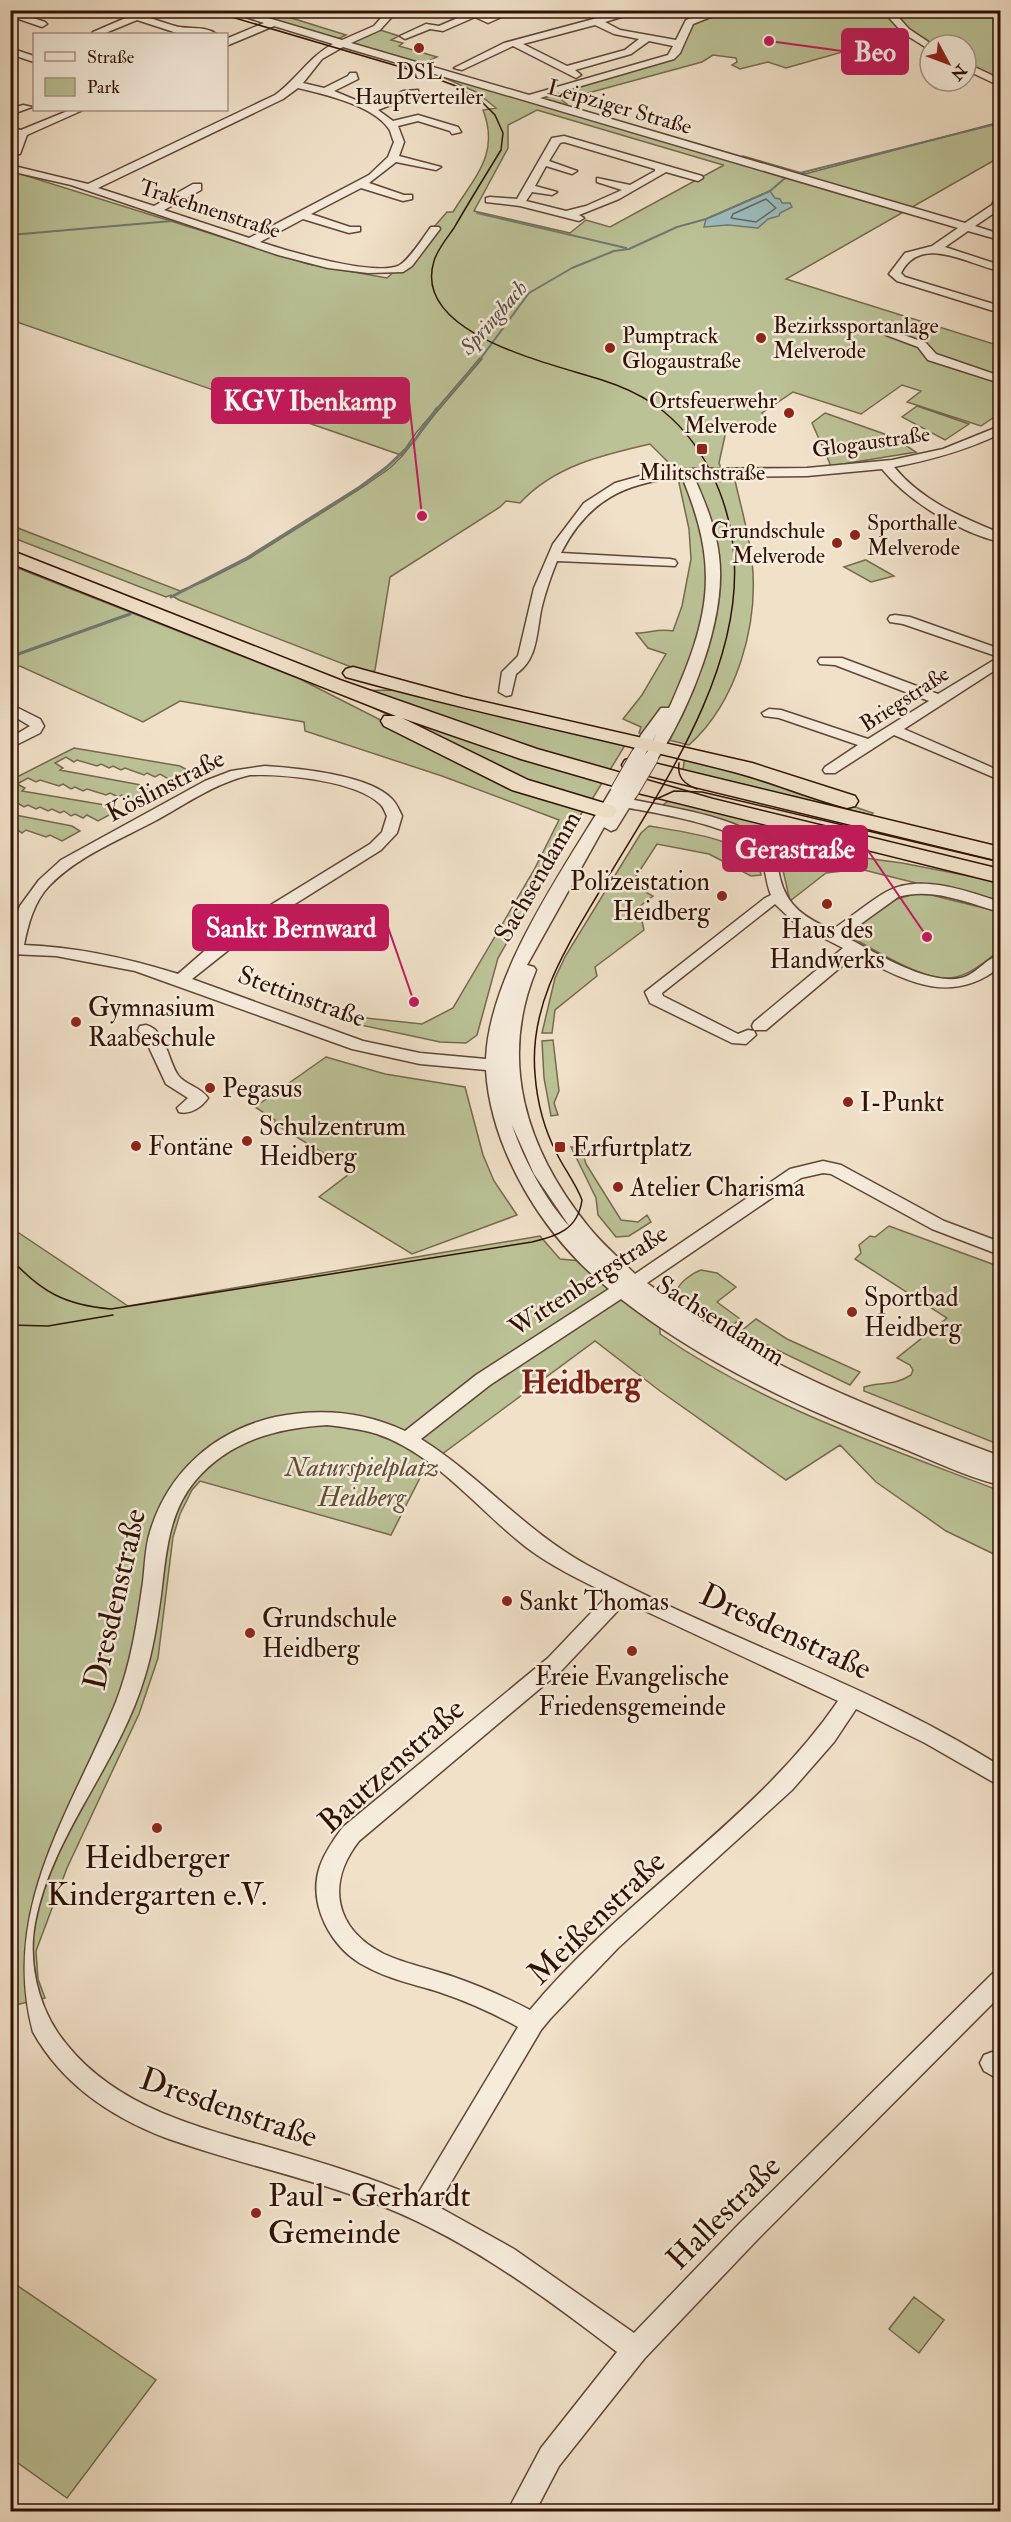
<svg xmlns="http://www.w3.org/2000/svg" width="1011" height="2522" font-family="'IM FELL Double Pica',serif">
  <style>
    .green { fill: #bbc296; stroke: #766a4d; stroke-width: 1.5; fill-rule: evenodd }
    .water { fill: #9cbcbd; stroke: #717873; stroke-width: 1.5 }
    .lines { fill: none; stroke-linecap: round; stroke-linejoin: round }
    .shore { stroke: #666660; stroke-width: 1.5 }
    .stream-far1 { stroke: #717873; stroke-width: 2 }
    .stream { stroke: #717873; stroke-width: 3 }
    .minor-casing { stroke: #604535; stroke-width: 3 }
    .highway-casing { stroke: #301104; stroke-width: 3 }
    .minor { fill: #f6ecdc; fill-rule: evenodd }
    .highway { fill: #f1e1c9; fill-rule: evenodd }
    .tram { stroke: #301104; stroke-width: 1.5 }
    .minor-bridge-casing { stroke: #604535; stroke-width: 16; stroke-linecap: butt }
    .minor-bridge { stroke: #f6ecdc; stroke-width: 14 }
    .poi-dot { fill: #8f2418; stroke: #f6ecdc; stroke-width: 2 }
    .labels { text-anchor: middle; stroke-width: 5; stroke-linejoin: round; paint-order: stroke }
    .far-poi-label { font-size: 22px; fill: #301104; stroke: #f6ecdc; text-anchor: start }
    .far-street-label { font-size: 22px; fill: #301104; stroke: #f6ecdc }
    .far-water-label { font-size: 22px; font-style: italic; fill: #564d45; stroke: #f6ecdc }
    .street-label { font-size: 26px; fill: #301104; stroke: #f6ecdc }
    .poi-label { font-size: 26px; fill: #301104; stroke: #f6ecdc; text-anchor: start }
    .park-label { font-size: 26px; font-style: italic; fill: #614f37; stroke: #f6ecdc }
    .district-label { font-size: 32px; font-weight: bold; fill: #7a1f14; stroke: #f6ecdc }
    .near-street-label { font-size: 32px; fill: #301104; stroke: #f6ecdc }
    .near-poi-label { font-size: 32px; fill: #301104; stroke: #f6ecdc }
    .leader { fill: none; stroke: #c2185b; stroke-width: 2 }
    .callout-dot { fill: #c2185b; stroke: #f6ecdc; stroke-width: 2 }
    .callout { fill: #c2185b; stroke: #c2185b; stroke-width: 2 }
    .callout-label { font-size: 27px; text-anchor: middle; font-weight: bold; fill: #fff }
  </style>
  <rect width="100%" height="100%" fill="#f1e1c9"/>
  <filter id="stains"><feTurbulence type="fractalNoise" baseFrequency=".00333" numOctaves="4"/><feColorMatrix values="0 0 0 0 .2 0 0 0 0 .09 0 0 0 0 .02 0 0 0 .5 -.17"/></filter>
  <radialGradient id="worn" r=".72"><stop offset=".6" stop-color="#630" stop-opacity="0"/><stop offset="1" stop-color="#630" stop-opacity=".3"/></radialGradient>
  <!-- green -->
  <path class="green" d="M240,11H269L346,35L338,39Z
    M733,11H883L898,28L897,31L906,34L786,68L768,62L740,69L732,65L737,62L736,58L713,55L702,62L562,100L567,104L562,106L537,97L669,60L693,23Z
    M890,11H1000V82L966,64V45H931L909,32Z
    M377,29L399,36L391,40L403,43L399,46L437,57L422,64L348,43Z
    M445,73L734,160L743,156L805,174L1000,122V157L786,279L1000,346V413L981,426L907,402L921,391L902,385L861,414L793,392L762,413L770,425L732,428L726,431L719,463L721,468L676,470L650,444C602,455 554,466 520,503L506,501L500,507L390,577L375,670L369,674L179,600L171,595L166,597L11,537L10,525L180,591L205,581L250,558L363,487L390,468L403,455L435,414L482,359L480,358L416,433L401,455L11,320V171L308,264L387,278L399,267L447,212H453C475,176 500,154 483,110L496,108L476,92L440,76ZM537,110L723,165H724L610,227L586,220L570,233L474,211L508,148V125Z
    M917,406L969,424L945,440L902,417Z
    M825,413L893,437L916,452L831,466L812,423Z
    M734,476C740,504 749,533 752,561C759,624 737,702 689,745L639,733L641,727L623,719L642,695L666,654L648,648L636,633C650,633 659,628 673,631L682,606L691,559L689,529L679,483L681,480Z
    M865,560H866L894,576L871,582L844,567Z
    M10,565L300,679L514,788L583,811L498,958L477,1035L466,1043L440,1042L356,1024L366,1018L422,1024L453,1008L534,870L559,820L442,776L305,731L304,722L180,701L143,722L20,666L11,669Z
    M397,690L627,742L591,801L517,779L340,691Z
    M74,748L180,766L189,771L172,781L160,774L155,777L147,773L144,775L125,768L121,770L113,766L109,768L101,764L97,766L77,760L74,762L66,757L55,763L63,768L60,770L141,785L152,791L134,801L122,795L118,797L110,793L106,795L87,789L83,791L75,787L71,789L63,784L59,786L40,780L36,782L28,778L17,784L25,788L22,791L105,805L115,812L98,821L87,815L83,818L75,814L71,816L64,811L60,813L52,809L48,811L40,807L36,809L28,805L24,807L16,802L11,804V780Z
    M688,757L779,781L873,813L871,815L683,770L684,762Z
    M671,799L858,845L856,849L752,832L724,821L664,807L663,805Z
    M10,814L72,826L80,831L62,841L50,835L46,837L26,830L22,833L15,828L11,831Z
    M649,826C677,831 757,839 761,875L751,876L709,854L657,844L631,884L653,896L639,907L644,930L595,967L597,976L555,1010L552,1033H542L555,978L566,955L641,833Z
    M805,850L902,863L1000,882V904L860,869L826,873L790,901L779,853Z
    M915,894L931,895L1000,912V950C987,960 973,973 956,977C928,984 881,953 856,940L851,934L852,929L897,899Z
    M553,1040L559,1091L554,1103L558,1115L551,1116L544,1078L542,1041Z
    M326,1057L385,1074L465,1087L483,1155L494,1181L517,1215L412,1254L319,1197L353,1171L275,1124V1120L255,1107Z
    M571,1147L581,1148L586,1164L621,1220L638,1222L647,1215L651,1222L629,1236L616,1237L598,1215L596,1198Z
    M889,1226L995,1265L1000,1259V1445L864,1391V1387C882,1381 892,1387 911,1375L913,1370L910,1365L897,1358L947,1318L855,1259L861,1253L859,1245L870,1236L875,1237Z
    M10,1227L128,1306L540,1236L560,1259L581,1261L660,1326V1334C763,1406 884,1446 1000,1491V1557L946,1531L876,1482L840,1445L786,1480L660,1391L595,1341L426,1466L391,1535L200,1481L192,1490L180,1514L173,1537L158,1658L139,1714L67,1868L36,1951L38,1979L45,1998L11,2006Z
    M701,1270L717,1273L736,1287L717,1302L740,1319L730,1327L677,1292C678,1283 692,1273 701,1270Z
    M756,1319L787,1339L860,1372L850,1385L740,1332Z
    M12,2282L156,2380L67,2498L11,2458Z
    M914,2297L944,2320L919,2353L889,2329Z"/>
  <!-- water -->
  <path class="water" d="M770,191L775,198L780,199L782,203H790L792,207L780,213L779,216L768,219L758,228L728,225L704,227L706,219Z"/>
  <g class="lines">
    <!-- shore -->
    <path class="shore" d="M766,199L776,208L756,222L731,218L733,214Z"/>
    <!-- stream-far1 -->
    <path class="stream-far1" d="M477,213L626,248
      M10,235L172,221
      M436,410L481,358L529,293L572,268L614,251L629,249L677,227L706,219L770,191L784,179L800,173L1000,123"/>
    <!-- stream -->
    <path class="stream" d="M171,597L247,558L360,487L387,467L414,441L437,408
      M10,657L130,614"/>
    <defs>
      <path id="minor" d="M10,10L45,22L47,24L42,27L10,16Z
        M111,10C134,10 153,20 175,26C188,30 204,25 216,34L177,33L137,20L103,34H92L93,32L128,17Z
        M225,10H241L342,40L374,26L388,10H398L380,30L351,43L529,95L668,55L673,46L649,41L631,54L575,70L581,75L576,78L513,46L462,70L454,68L504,43L627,10H644L605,22L620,30L676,40L686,20L713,10H728L693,24L680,53L674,59L540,98L965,223L992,205L996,197L1000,196V209L975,226L1000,234V240L968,231L945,247L1000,265V271C969,265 921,233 901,273L905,277L1000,306V313L897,281L889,274L905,253L932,246L958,228L343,47L322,59L303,83L324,88L348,76L350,73H356L358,79L334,91L370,106L403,91L418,90V94L378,110L393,121L418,115L458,127L461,132L452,134L450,131L418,121L398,126L404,142L399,156L441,167L436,170L396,162L369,183L404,195H412V199L403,201L361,188L311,214L350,227H360V231L349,233L303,219L260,242C287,251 372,276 398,266C409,261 424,236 431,227H439L440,229L412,266L403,272L368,273L328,268L278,255L71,185L14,172L13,170L18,167L88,184L275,95C297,79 310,56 333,44L274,26L226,46V39L264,23ZM595,25L614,34L639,39L625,50L567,66L523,44ZM298,88C323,94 373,105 389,129C391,132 392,138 394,142L388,157L369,175L249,238L164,210L201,190V184H193L154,206L98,188L283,99Z
        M463,10H476L488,17L503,10H517L488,23L475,17L443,31L430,29L405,39L400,36L426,24L439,26L467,14Z
        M882,10H892L909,29L933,45H930V50L903,33Z
        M10,48L34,56V62L10,54Z
        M966,63L1000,79V86L966,70Z
        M23,105L32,107L10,115V109Z
        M70,110H83L27,135L20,154H12L11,152L16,135L10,133V127L21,130Z
        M564,136L702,176L703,178L698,181L666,172L619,199L579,215L584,218L579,221L520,206L486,202V198L490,197L517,199L552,138ZM564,142L655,169V171L630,185L597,178V182L622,190L586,206L566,211L526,201L532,192L552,195L557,192L535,186L546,166L572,174L577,171L549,161L560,143Z
        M890,330L926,343L936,354L1000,376V383L928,360L918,347L886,335V331Z
        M1000,426V434C966,450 931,460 894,467C922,501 961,517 1000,533V542C959,532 909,502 882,469L807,476L694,477C705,502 716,528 719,556C727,619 690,709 656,761H646L644,758L657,733L643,758L638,759L631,755L641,735L661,708H669L671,704C710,616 720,568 682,477C624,483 588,500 561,553L670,559L675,560L677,563L675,566L557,561C551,576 546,590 542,606C536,631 539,658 516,674L511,695L506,696L499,692L502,672L518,656L534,588L553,544L584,503L615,483L640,476L687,469L807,468L892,460L943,449Z
        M895,615L910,617L1000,649V667L904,729L1000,771V780L894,735L835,773H825L823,770L825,767L858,745L779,718L764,716L762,713L769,709L781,710L868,739L929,701L835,665L820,664L818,661L820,658H842L938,694L999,657L903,624L890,622L888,619L890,616Z
        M10,704L40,719L44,726L40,733L10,748V738L30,726L10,714Z
        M265,766C297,768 370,775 392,799C397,804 399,810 402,816L397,833L381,850L255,929L192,979L363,1041L420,1053L486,1059C489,972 567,864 611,790L618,786L625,790L636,789L638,792L634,800C669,807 743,818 767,844C776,854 777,865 780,878C787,907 806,918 832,930C850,918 867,903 886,892C919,873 968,891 1000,902V912C967,903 933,887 898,897L844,936C873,951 927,986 961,978C976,975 986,958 1000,955V967C949,1007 905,980 855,955L766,1030H754L752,1026L754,1022L843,948L796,924L775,904L662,993L663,996L738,1034L748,1030L754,1031L756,1035L746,1044L732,1043L650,1003L645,992L765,898L771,895C765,882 766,862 757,851C737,826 661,814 629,808L616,829L611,831L604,827L527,965L534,967L536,970C498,1062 527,1150 587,1225C601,1243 619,1258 635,1274L790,1169L823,1161L841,1165L944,1221L1000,1242V1255L932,1229L831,1174L823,1173L801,1178L647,1283C756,1365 874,1409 1000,1456V1485C967,1477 934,1461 902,1448C803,1409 706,1365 621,1299L490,1385L421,1439C480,1476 525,1531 587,1565C721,1638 871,1684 1000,1766V1786L925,1743L856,1709L834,1742L792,1790L618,1948L550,2019L541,2030L437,2206L514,2249L634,2333L739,2224L992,1974L1000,1971V1996L757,2240L644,2359L559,2466L535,2512H507L541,2448L617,2352C545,2297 471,2242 387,2208C315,2179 239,2164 166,2138C111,2117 62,2084 33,2032C0,1908 72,1810 116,1702C131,1664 137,1623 143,1582C145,1566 145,1548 150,1532C168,1472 214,1431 275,1417C319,1408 363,1411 405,1431L476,1375L609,1289C545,1238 491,1152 486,1070L420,1064L352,1049L135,971L56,956L10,954V934L20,906L39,880L61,860L205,781L231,771ZM250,775C283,774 355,780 380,804C383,806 385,812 387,816L382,832L370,844L243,922L209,947L178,974C127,958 77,947 24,945C28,924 34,902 49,886C78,856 119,840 155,821C186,804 215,783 250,775ZM512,1125L534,1174L570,1227C546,1201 523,1159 512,1125ZM327,1425C344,1427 361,1429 377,1434C436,1454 478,1510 526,1547C551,1566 580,1580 609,1594L548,1658L343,1827C334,1839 325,1852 320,1866C307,1904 331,1948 365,1966C388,1979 414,1984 439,1992C466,2001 493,2013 518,2027L416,2197C370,2177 323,2163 275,2149C194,2126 109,2106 58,2033C37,2002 28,1960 35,1923C52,1834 118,1765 144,1679C153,1651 157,1623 161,1595C166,1555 168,1513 195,1481C229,1441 276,1428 327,1425ZM626,1602L838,1701C755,1822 623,1897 530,2010C505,1997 480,1986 454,1977C431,1969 406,1964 384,1954C334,1929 326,1883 359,1841L562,1670Z
        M146,1025C166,1030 168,1061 178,1075C185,1085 201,1087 208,1098C202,1107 190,1115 179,1112L177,1108L188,1098L166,1084L147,1043L138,1030L140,1026Z
        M992,2052L1000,2056V2080L984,2071L980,2063L984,2055Z"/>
      <path id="highway" d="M10,550L340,680L537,749L713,799L1000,869V883L638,793L521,759L402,718L528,780L614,806L617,811L614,816L606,818L512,790L384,726L381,721L384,716H396L10,563Z
        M353,667L463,697L752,763L855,796L858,801L855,806L847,808C809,798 772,782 734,772C606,739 475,713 346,677L343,673L346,669Z
        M633,758L1000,847V861L625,770L622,765L625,760Z
        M751,831L834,843L842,845L845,850L842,855L834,857L743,843L740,838L743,833Z"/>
    </defs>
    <!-- minor casing -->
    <use href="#minor" class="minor-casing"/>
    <!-- highway casing -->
    <use href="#highway" class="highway-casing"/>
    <!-- minor -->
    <use href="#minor" class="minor"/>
    <!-- highway -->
    <use href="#highway" class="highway"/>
    <!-- tram -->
    <path class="tram" d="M679,763C677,777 684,784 697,789
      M654,800L674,791L702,792L1000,862
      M10,1258C41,1292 65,1305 111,1309L532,1242C558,1236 578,1229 582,1200C576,1184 565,1170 557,1154C544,1129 537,1102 535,1074C529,1005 565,950 598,894C656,795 743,675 734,556C730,499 702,438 655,405C639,394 621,386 602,380C554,364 411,335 434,261C437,250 447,238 454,228C469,202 485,176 501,150L503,133L495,115L481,101L456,86L421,73L208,10
      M10,1325L48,1326L113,1315"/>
    <defs>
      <path id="minor-bridge" d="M618,790L638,755
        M631,792L651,758"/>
    </defs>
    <!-- minor-bridge casing -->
    <use href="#minor-bridge" class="minor-bridge-casing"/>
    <!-- minor-bridge -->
    <use href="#minor-bridge" class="minor-bridge"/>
  </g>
  <!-- markers -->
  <g class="poi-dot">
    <circle cx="419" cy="48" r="6"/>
    <circle cx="761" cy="338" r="6"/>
    <circle cx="610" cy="348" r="6"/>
    <circle cx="789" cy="413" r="6"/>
    <rect x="696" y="443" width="12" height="12" rx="3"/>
    <circle cx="855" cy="535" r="6"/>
    <circle cx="837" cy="543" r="6"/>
    <circle cx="722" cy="896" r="6"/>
    <circle cx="827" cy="904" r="6"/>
    <circle cx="76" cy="1022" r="6"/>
    <circle cx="210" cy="1088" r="6"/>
    <circle cx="848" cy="1102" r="6"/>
    <circle cx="247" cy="1141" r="6"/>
    <circle cx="136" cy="1146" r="6"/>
    <rect x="554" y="1141" width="12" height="12" rx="3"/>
    <circle cx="618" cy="1187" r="6"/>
    <circle cx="852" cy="1312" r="6"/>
    <circle cx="507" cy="1601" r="6"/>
    <circle cx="250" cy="1633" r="6"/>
    <circle cx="632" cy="1651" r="6"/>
    <circle cx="157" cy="1828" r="6"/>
    <circle cx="256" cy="2213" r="6"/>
  </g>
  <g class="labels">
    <!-- far-poi labels -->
    <g class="far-poi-label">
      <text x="419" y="79" text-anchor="middle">DSL<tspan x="419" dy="25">Hauptverteiler</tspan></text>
      <text x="773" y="333">Bezirkssportanlage<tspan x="773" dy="25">Melverode</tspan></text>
      <text x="622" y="343">Pumptrack<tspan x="622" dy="25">Glogaustraße</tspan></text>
      <text x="777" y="408" text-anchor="end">Ortsfeuerwehr<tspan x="777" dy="25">Melverode</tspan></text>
      <text x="702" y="480" text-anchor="middle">Militschstraße</text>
      <text x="867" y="530">Sporthalle<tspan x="867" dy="25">Melverode</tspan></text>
      <text x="825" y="538" text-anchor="end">Grundschule<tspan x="825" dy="25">Melverode</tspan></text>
    </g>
    <!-- far-street labels -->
    <g class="far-street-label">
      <text transform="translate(620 106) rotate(16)" y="8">Leipziger Straße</text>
      <text transform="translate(210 208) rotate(18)" y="8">Trakehnenstraße</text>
      <text transform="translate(871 441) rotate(-8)" y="8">Glogaustraße</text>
      <text transform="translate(904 698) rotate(-33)" y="8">Briegstraße</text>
    </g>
    <!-- far-water labels -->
    <g class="far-water-label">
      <text transform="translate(493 317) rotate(-49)" y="8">Springbach</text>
    </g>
    <!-- street labels -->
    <g class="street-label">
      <text transform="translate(165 785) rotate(-27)" y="9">Köslinstraße</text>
      <text transform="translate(537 876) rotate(-60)" y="9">Sachsendamm</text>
      <text transform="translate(302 996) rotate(20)" y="9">Stettinstraße</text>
      <text transform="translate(588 1280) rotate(-33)" y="9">Wittenbergstraße</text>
      <text transform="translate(721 1320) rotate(32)" y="9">Sachsendamm</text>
    </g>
    <!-- poi labels -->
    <g class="poi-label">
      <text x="710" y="890" text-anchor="end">Polizeistation<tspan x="710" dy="30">Heidberg</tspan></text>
      <text x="827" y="938" text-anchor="middle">Haus des<tspan x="827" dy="30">Handwerks</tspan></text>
      <text x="88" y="1016">Gymnasium<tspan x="88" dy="30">Raabeschule</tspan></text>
      <text x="222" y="1097">Pegasus</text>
      <text x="860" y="1111">I-Punkt</text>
      <text x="259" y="1135">Schulzentrum<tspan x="259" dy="30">Heidberg</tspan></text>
      <text x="148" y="1155">Fontäne</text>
      <text x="572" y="1156">Erfurtplatz</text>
      <text x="630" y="1196">Atelier Charisma</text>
      <text x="864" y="1306">Sportbad<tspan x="864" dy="30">Heidberg</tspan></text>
      <text x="519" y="1610">Sankt Thomas</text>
      <text x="262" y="1627">Grundschule<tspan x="262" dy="30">Heidberg</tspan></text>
      <text x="632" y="1685" text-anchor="middle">Freie Evangelische<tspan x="632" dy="30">Friedensgemeinde</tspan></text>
    </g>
    <!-- park labels -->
    <g class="park-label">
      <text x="362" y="1476">Naturspielplatz<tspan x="362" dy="30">Heidberg</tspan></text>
    </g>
    <!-- district labels -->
    <g class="district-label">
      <text x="581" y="1393">Heidberg</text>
    </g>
    <!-- near-street labels -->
    <g class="near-street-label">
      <text transform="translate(114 1599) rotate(-77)" y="11">Dresdenstraße</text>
      <text transform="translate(786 1631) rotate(25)" y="11">Dresdenstraße</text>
      <text transform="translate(391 1765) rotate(-42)" y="11">Bautzenstraße</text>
      <text transform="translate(596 1917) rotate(-44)" y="11">Meißenstraße</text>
      <text transform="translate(229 2107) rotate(19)" y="11">Dresdenstraße</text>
      <text transform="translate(723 2212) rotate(-45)" y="11">Hallestraße</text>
    </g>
    <!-- near-poi labels -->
    <g class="near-poi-label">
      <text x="157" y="1868">Heidberger<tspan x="157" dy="37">Kindergarten e.V.</tspan></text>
      <text x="268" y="2206" text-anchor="start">Paul - Gerhardt<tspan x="268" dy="37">Gemeinde</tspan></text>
    </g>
  </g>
  <!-- callouts -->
  <path class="leader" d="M769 41L842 51M422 516L409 401M927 937L867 849M414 1002L388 927"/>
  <g class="callout-dot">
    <circle cx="769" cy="41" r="6"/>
    <circle cx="422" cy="516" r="6"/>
    <circle cx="927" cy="937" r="6"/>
    <circle cx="414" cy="1002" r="6"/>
  </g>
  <g class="callout">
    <rect x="842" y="29" width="66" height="45" rx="6"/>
    <rect x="212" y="378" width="197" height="45" rx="6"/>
    <rect x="723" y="826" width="144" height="45" rx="6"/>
    <rect x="193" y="905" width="195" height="45" rx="6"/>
  </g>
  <g class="callout-label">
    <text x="875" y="61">Beo</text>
    <text x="310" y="410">KGV Ibenkamp</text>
    <text x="795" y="858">Gerastraße</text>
    <text x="291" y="937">Sankt Bernward</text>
  </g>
  <!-- margin -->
  <rect width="1011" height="2522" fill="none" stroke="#f1e1c9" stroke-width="36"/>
  <rect x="12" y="12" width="987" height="2498" fill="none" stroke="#301104" stroke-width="3"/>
  <rect x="18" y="18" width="975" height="2486" fill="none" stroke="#301104" stroke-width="1.5"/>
  <!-- legend -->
  <rect x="33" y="33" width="195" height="78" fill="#f6ecdc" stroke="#a79486" stroke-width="1.5"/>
  <rect x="45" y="52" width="30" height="9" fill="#f6ecdc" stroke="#a79486" stroke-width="1.5"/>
  <text x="87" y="63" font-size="18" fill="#301104">Straße</text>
  <rect x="45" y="78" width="30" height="18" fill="#bbc296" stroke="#a79486" stroke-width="1.5"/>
  <text x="87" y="93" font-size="18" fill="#301104">Park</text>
  <!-- north arrow -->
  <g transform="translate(948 63) rotate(131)"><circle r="28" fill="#f6ecdc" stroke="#a79486" stroke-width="1.5"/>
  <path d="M0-4.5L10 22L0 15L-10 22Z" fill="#8f2418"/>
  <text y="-9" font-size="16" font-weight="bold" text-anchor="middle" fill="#301104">N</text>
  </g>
  <rect width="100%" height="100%" filter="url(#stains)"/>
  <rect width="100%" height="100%" fill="url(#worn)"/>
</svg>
